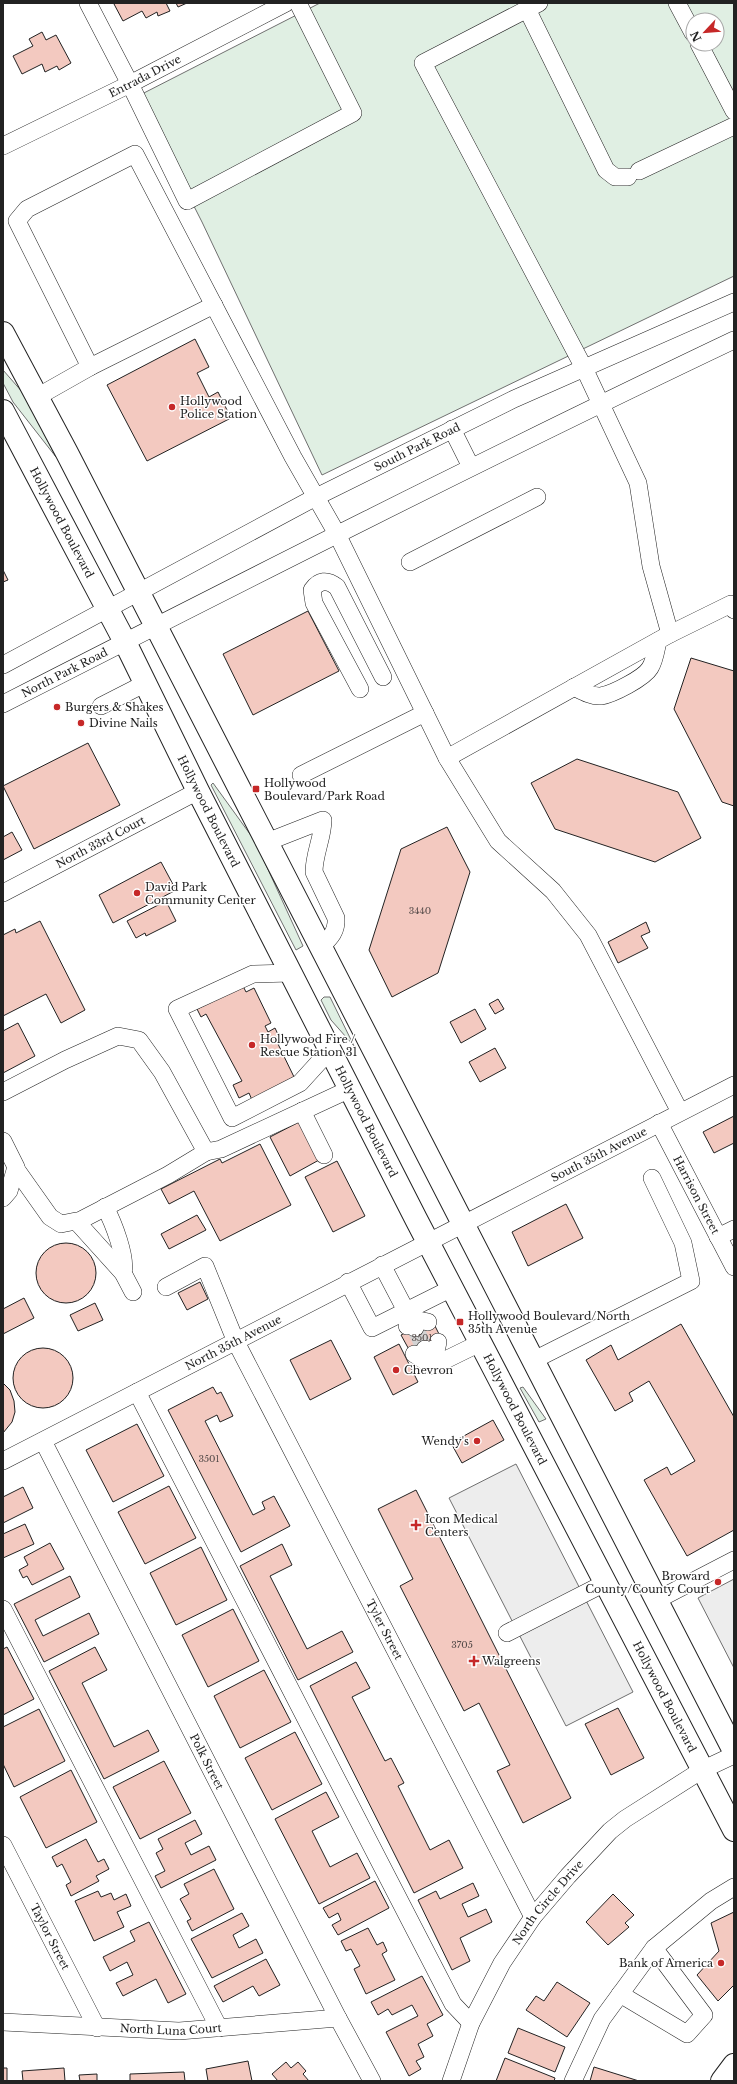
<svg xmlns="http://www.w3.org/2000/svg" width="737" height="2084" font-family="'Libre Baskerville',serif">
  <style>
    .green { fill: #e0efe3; stroke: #6f6f6f; fill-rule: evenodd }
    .parking { fill: #ededed; stroke: #6f6f6f }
    .building { fill: #f3c9c0; stroke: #222 }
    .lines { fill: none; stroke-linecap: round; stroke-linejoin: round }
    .minor-tunnel { stroke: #d3d3d3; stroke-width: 17; stroke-dasharray: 17 8; stroke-linecap: butt }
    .minor-casing { stroke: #222; stroke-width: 18 }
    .highway-casing { stroke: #222; stroke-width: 24 }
    .minor { stroke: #fff; stroke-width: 17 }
    .highway { stroke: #fff; stroke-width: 22 }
    .poi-dot { fill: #c62828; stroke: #fff; stroke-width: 1.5 }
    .labels { text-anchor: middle; stroke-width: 3; stroke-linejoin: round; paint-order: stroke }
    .number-label { font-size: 9px; fill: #564c4a }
    .street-label { font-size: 11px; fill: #222; stroke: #fff }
    .poi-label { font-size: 11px; fill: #222; stroke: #fff; text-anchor: start }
  </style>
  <rect width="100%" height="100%" fill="#fff"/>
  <!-- green -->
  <path class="green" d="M320,3H734V276L322,475L202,222L138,96ZM693,20H717V44H693Z
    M3,370L24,394L56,457L13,402L3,383Z
    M213,783L255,841L303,946L296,950L211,785Z
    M324,997H330L354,1046L331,1020L321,1000Z
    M523,1387L546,1419L539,1422L520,1388Z"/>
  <!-- parking -->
  <path class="parking" d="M516,1464L633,1692L566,1726L449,1498Z
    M734,1579V1668L698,1598Z"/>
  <!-- building -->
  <path class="building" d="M116,3H166L170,11L158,16L157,12L146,18L142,11L123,21L114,4Z
    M176,3H187L178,7Z
    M42,32L46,40L56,35L71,63L59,70L57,66L45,72L42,64L22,74L13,56L33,46L29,39Z
    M195,339L209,367L197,373L209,397L218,392L231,418L147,461L107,385Z
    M3,570L8,580L3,582Z
    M308,611L339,671L253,715L223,654Z
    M691,658L734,671V806L722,802L674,709Z
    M88,743L120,805L34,849L3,786Z
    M577,759L678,792L701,838L655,862L555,829L531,783Z
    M447,827L470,872L438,973L392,997L369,950L401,849Z
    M12,832L22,850L3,860V837Z
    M161,862L176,890L113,923L99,895Z
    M166,901L176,921L146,936L145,933L136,938L127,921Z
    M40,921L85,1010L61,1023L46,994L3,1016V935L15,929L16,933Z
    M646,922L650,932L641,936L648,948L618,963L608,942Z
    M243,986L246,992L254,988L271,1023L265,1026L268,1032L275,1028L282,1043L278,1044L295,1079L252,1100L249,1093L239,1098L233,1085L242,1081L206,1014L201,1017L197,1009Z
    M498,999L504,1009L495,1014L489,1004Z
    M475,1009L486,1029L461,1043L450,1022Z
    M18,1023L35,1056L3,1073V1031Z
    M495,1048L506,1068L480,1082L469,1062Z
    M734,1116V1143L714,1153L703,1132Z
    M299,1122L319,1160L290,1176L270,1137Z
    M260,1144L291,1205L220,1241L194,1191L169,1204L161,1189L220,1159L222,1163Z
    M337,1161L365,1216L333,1232L305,1177Z
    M566,1204L583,1238L528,1266L512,1232Z
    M197,1215L206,1230L169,1249L161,1234Z
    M36 1273a30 30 0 1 1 60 0a30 30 0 1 1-60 0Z
    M200,1282L208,1299L187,1310L178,1293Z
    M24,1298L34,1318L3,1334V1309Z
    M95,1303L103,1320L78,1331L70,1315Z
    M432,1320L442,1340L412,1355L401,1335Z
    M681,1324L734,1417V1530L687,1556L644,1480L667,1467L671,1475L695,1461L649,1381L629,1393L633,1401L615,1411L586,1360L611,1345L618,1360Z
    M331,1340L351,1379L310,1400L290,1360Z
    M399,1344L418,1382L393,1395L374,1357Z
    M13 1378a30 30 0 1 1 60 0a30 30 0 1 1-60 0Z
    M3,1383L10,1390L14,1401L15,1412L12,1422L3,1433Z
    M213,1387L217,1394L221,1392L233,1416L220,1422L217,1415L205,1421L253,1515L265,1509L262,1502L274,1496L290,1526L241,1552L168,1410Z
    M493,1420L504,1440L462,1463L451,1443Z
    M137,1424L164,1476L113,1502L86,1450Z
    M169,1486L196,1538L145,1564L118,1512Z
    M23,1487L33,1508L3,1523V1497Z
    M416,1490L571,1798L523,1823L497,1771L510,1765L479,1703L464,1711L400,1586L413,1579L378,1509Z
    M25,1524L34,1544L3,1558V1534Z
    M50,1543L64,1569L32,1585L27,1576L23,1578L19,1570L28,1565L24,1557Z
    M282,1544L292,1565L270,1576L307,1649L342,1631L353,1652L298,1680L240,1566Z
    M201,1547L227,1600L176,1625L150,1573Z
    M70,1576L80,1597L35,1620L43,1636L89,1613L99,1634L44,1662L14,1604Z
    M233,1609L259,1661L208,1687L182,1635Z
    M7,1647L34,1699L3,1715V1649Z
    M95,1647L107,1670L82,1683L114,1747L148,1730L159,1751L104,1779L49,1671Z
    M356,1662L370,1688L352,1697L385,1761L391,1758L404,1783L398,1786L430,1850L449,1840L463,1868L414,1893L310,1686Z
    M264,1670L291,1722L240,1748L214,1696Z
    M618,1708L644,1758L611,1775L585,1724Z
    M39,1709L65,1761L14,1787L3,1764V1727Z
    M295,1732L322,1784L272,1810L245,1758Z
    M164,1761L191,1813L140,1839L113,1787Z
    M71,1770L97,1822L46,1848L20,1797Z
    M326,1792L339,1817L312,1831L330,1867L357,1853L370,1878L319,1904L275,1819Z
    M195,1820L202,1834L185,1843L191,1855L209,1846L216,1860L161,1888L155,1876L165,1871L156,1853L163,1849L158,1839Z
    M86,1839L98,1862L104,1859L109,1869L96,1876L99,1881L71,1896L66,1885L71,1882L62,1864L57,1867L52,1857Z
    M214,1869L234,1909L192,1931L187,1921L191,1919L180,1899L189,1894L184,1884Z
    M375,1881L389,1908L338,1935L332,1925L341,1920L338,1913L329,1918L323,1908Z
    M473,1883L479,1896L462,1904L468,1917L486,1909L492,1922L460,1938L470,1961L452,1970L418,1900L436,1891L440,1899Z
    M98,1891L101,1897L111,1893L114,1900L126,1894L131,1906L117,1912L124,1927L94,1941L75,1901Z
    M613,1894L634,1915L625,1923L629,1927L608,1945L586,1922Z
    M734,1912V1985L718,2001L697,1975L719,1951L711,1923Z
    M242,1913L249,1926L233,1935L239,1948L256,1939L263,1953L212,1978L191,1939Z
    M149,1922L186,1994L168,2003L156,1979L123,1996L116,1983L133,1975L127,1962L110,1971L103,1957L135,1941L130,1931Z
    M368,1928L377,1945L383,1942L387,1951L382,1954L395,1980L366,1994L354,1969L360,1966L351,1949L346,1951L341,1941Z
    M266,1959L280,1985L259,1996L253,1986L223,2002L214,1986Z
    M422,1976L443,2015L427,2024L433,2036L418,2044L424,2057L416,2061L421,2069L409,2076L386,2032L418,2016L412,2005L392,2015L388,2009L378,2015L371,2002Z
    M557,1982L590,2003L567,2037L526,2010L536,1996L544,2001Z
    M518,2028L565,2047L555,2072L508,2053Z
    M505,2058L555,2078L554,2081H496Z
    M248,2061L252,2081H208L206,2069Z
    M286,2062L291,2068L298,2062L306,2071L303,2074L309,2081H278L272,2074Z
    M594,2067L639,2081H590Z
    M3,2068H7V2081H3Z
    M64,2068L65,2081H23L22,2071Z
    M184,2072L185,2081H130V2074Z
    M97,2074V2081H80L79,2075Z"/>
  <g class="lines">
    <!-- minor-tunnel -->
    <path class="minor-tunnel" d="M415,1328L425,1349"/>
    <defs>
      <g id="minor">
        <path d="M88,3L130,84L187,201L353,113L298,3"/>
        <path d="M539,3L423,63L584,368L638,483L651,566L670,634"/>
        <path d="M677,3L693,33"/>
        <path d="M527,9L606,170L615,177H628"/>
        <path d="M699,44L734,111"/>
        <path id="s1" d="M3,146L130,84L286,3"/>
        <path d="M639,171L734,126"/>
        <path d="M90,367L17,221L27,209L135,154L293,457L337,534L447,758L498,841L553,891L588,935L680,1112"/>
        <path d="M37,397L90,367L214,305"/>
        <path d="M452,429L471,467"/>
        <path d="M410,562L537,497"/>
        <path id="s2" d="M3,665L314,498L514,399L734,302"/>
        <path d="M574,687C582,691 592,697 601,696C613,694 644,678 650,668C655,660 656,650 658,641"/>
        <path d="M360,689L314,603L312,590C319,580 327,579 337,587L383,677"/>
        <path id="s3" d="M3,704C246,580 488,457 734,340"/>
        <path d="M101,706L146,683"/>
        <path d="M447,758L670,634L731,604L734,610"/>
        <path d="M301,775L425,713"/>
        <path d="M267,842L323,820C323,837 314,854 314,872L336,918C337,932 330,938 321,947"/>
        <path id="s4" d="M3,893L198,791"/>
        <path d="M291,973L253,974L177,1009L232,1118L300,1083L330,1050"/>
        <path d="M3,1092L65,1060L118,1036L139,1040L162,1072L206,1152L221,1149L350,1089"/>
        <path d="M302,1111L324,1155"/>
        <path id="s5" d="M659,1123L734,1267"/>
        <path d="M3,1141L16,1167L9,1191L3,1198"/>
        <path d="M16,1169L50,1217L61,1224L76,1221L77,1222L168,1175L206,1152"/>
        <path d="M105,1207C113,1222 127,1257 123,1273"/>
        <path d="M77,1222L123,1273L133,1292"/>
        <path d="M718,1237L734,1229"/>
        <path d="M382,1265L415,1328"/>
        <path d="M348,1282L372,1328L452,1288"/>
        <path id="s6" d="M166,1287L205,1266L236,1342L533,1917"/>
        <path d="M407,1326L409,1318L428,1322"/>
        <path d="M425,1349L433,1366L480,1343"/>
        <path d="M414,1354L433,1366L438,1342"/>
        <path d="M534,1360L691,1281L683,1243L652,1178"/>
        <path d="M137,1392L453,2004L471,2023"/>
        <path id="s7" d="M43,1441L338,2018L372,2081"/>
        <path id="s8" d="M3,1461L734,1085"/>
        <path d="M657,1600L734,1560"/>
        <path d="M3,1609L219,2028"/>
        <path d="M507,1633L605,1583"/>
        <path id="s9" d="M3,1845L97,2028"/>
        <path d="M620,1994L687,2034L704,2015L654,1948"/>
        <path id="s10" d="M3,2022L179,2031L338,2018"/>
        <path id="s11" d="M451,2081L471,2023L502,1963L533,1917L568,1876L610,1831L625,1819L702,1770L734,1755"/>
        <path d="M573,2081L602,2019L654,1948L711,1901L734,1887"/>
      </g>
      <g id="highway">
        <path d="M3,333L67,453L734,1751"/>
        <path id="s12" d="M3,411L125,642L198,791L416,1219L734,1830"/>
        <path d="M722,2081L734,2065"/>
      </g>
    </defs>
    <!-- minor casing -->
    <use href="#minor" class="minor-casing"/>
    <!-- highway casing -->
    <use href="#highway" class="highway-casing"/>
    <!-- minor -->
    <use href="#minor" class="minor"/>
    <!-- highway -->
    <use href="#highway" class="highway"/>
  </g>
  <!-- markers -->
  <g class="poi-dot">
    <circle cx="172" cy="407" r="4"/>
    <circle cx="57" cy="707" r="4"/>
    <circle cx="81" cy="723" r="4"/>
    <rect x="252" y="785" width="8" height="8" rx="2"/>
    <circle cx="137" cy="893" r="4"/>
    <circle cx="252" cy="1045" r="4"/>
    <rect x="456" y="1318" width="8" height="8" rx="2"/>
    <circle cx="396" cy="1370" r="4"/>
    <circle cx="477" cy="1441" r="4"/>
    <path d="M414 1519h4v4h4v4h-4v4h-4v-4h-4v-4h4z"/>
    <circle cx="718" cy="1582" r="4"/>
    <path d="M472 1655h4v4h4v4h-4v4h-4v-4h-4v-4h4z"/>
    <circle cx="721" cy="1963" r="4"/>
  </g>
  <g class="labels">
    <!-- number labels -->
    <g class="number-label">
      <text x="420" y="914">3440</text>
      <text x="422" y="1341">3501</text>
      <text x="209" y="1462">3501</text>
      <text x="462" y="1648">3705</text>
    </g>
    <!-- street labels -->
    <g class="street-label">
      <text dy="4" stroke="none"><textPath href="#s1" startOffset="158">Entrada Drive</textPath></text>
      <text dy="4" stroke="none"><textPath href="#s2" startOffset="468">South Park Road</textPath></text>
      <text dy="4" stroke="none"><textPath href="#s12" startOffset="126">Hollywood Boulevard</textPath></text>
      <text dy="4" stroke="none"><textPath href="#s3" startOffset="69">North Park Road</textPath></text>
      <text dy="4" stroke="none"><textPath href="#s12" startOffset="450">Hollywood Boulevard</textPath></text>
      <text dy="4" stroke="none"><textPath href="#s4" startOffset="110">North 33rd Court</textPath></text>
      <text dy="4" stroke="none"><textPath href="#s12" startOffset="798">Hollywood Boulevard</textPath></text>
      <text dy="4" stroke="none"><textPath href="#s8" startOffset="670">South 35th Avenue</textPath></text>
      <text dy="4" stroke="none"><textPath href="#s5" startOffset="81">Harrison Street</textPath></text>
      <text dy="4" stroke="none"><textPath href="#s8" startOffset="259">North 35th Avenue</textPath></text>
      <text dy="4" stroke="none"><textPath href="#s12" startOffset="1122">Hollywood Boulevard</textPath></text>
      <text dy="4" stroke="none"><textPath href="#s6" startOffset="450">Tyler Street</textPath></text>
      <text dy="4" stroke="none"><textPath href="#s12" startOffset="1446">Hollywood Boulevard</textPath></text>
      <text dy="4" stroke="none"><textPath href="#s7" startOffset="360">Polk Street</textPath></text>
      <text dy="4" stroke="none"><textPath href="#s11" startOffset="205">North Circle Drive</textPath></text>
      <text dy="4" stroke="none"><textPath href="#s9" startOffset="103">Taylor Street</textPath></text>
      <text dy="4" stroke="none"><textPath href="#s10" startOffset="168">North Luna Court</textPath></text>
    </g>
    <!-- poi labels -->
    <g class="poi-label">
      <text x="180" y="405">Hollywood<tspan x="180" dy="13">Police Station</tspan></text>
      <text x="65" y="711">Burgers &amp; Shakes</text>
      <text x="89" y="727">Divine Nails</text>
      <text x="264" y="787">Hollywood<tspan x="264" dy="13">Boulevard/Park Road</tspan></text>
      <text x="145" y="891">David Park<tspan x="145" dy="13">Community Center</tspan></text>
      <text x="260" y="1043">Hollywood Fire /<tspan x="260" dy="13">Rescue Station 31</tspan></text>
      <text x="468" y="1320">Hollywood Boulevard/North<tspan x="468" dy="13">35th Avenue</tspan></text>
      <text x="404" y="1374">Chevron</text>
      <text x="469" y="1445" text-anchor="end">Wendy's</text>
      <text x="425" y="1523">Icon Medical<tspan x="425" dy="13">Centers</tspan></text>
      <text x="710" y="1580" text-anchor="end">Broward<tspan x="710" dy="13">County/County Court</tspan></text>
      <text x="482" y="1665">Walgreens</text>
      <text x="713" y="1967" text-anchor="end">Bank of America</text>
    </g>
  </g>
  <!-- border -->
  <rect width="737" height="2084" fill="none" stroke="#222222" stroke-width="8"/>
  <!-- north arrow -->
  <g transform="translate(705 32) rotate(244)"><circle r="19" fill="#ffffff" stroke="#a7a7a7"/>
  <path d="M0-3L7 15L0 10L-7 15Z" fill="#c62828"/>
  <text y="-6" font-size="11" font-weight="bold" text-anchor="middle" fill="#222222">N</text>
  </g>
</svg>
